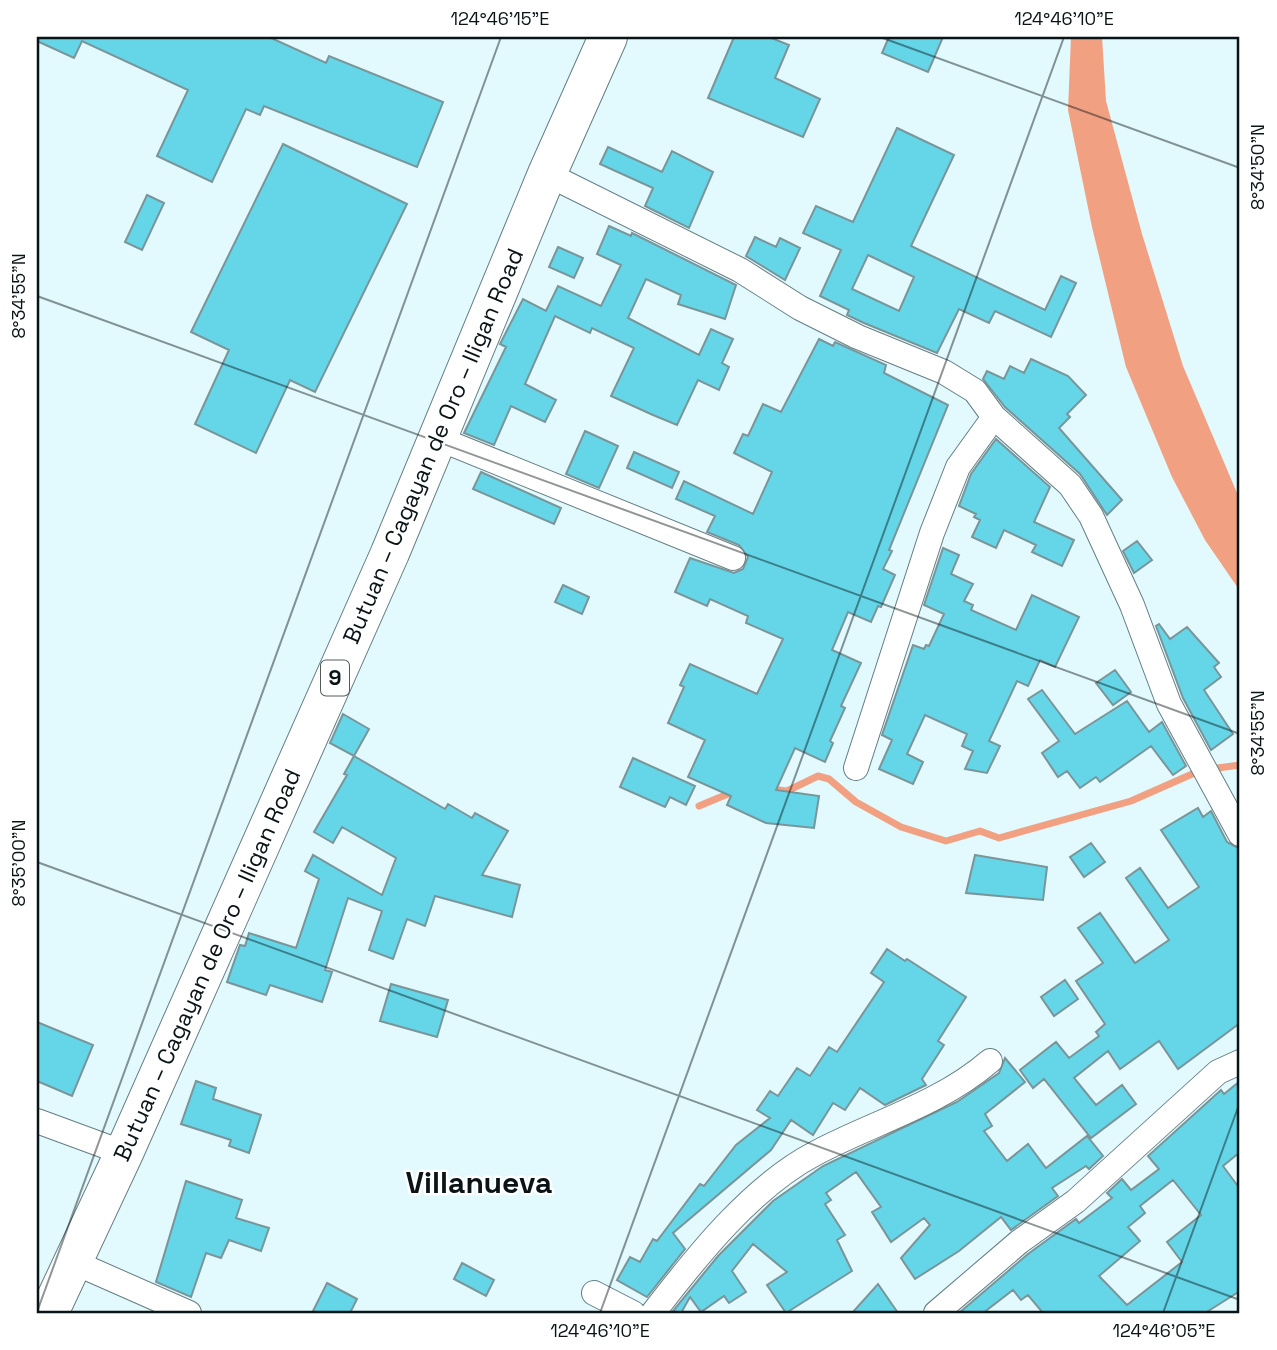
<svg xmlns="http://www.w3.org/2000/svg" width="1277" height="1350" font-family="'Space Grotesk',sans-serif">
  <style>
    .water { fill: #f1a081 }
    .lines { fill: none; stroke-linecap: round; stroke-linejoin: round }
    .stream { stroke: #f1a081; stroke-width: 7 }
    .building { fill: #64d6e8; stroke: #7a9599; stroke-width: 2; fill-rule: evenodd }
    .minor-casing { stroke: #657e83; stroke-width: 26 }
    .trunk-casing { stroke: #657e83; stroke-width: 40 }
    .minor { stroke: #fff; stroke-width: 24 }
    .trunk { stroke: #fff; stroke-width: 38 }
    .ticks { fill: none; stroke: #0a1416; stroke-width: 2; stroke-opacity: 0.45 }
    .labels { text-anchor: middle; stroke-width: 5; stroke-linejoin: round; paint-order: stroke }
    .shield { fill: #fff; stroke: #545a5c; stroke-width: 2 }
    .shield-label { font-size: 21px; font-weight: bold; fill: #0a1416 }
    .street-label { font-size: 23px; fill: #0a1416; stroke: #fff }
    .district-label { font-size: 30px; font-weight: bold; fill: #0a1416; stroke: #fff }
    .neatline { fill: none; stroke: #0a1416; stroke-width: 2.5 }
    .ticks-label { font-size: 18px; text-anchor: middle; fill: #0a1416 }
  </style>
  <rect width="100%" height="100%" fill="#e2f9fd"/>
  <!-- water -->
  <path class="water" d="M1071,37H1102L1106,101L1142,234L1183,366L1240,500V591L1205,540L1172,477L1126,367L1092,227L1068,110Z"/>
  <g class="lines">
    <!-- stream -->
    <path class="stream" d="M1210,769L1240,765
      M770,789L787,791L818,776L829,779L856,802L901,827L946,841L980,831L999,838L1131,801L1199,771
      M699,806L735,791"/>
  </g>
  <!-- building -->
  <path class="building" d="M37,37H269L326,63L329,56L443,102L417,167L264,106L260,115L246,109L212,182L157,156L188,90L82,41L74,58L37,41Z
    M734,37H769L789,45L775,78L820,99L803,137L708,98Z
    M889,37H943L928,72L882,53Z
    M897,128L954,155L911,246L1045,310L1061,276L1076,283L1051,337L995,311L989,323L959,309L937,353L864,323L847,315L849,310L820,296L841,250L803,233L816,206L853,222ZM868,255L914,277L899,311L852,289Z
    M283,144L407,204L315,392L290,380L256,453L195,424L229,350L191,332Z
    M608,147L662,172L672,151L713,172L689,228L645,206L653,188L600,164Z
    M147,195L164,203L142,250L125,242Z
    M609,226L631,236L632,233L736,285L725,319L678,304L681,295L646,279L628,318L699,355L711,329L733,339L722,363L729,367L719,390L698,380L677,425L653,415L611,396L634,348L592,328L590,333L555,316L525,384L556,400L545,422L511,406L494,445L464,433L506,347L500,344L523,299L546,311L558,286L601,306L621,265L597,254Z
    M755,237L776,247L780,238L800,248L785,280L746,256Z
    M558,247L583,258L574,278L549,267Z
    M819,339L833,346L835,342L886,365L884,373L948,405L889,550L892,551L883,569L895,575L881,607L878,606L871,622L848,612L832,650L861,663L841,706L845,708L830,741L833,743L825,762L795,748L776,790L819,796L814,828L766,823L727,805L731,796L688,777L705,740L668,723L684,687L680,685L690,664L757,694L783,639L746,623L748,616L710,599L707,606L675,592L690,558L734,573L743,569L748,557L739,545L707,532L715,516L676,499L684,481L753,514L772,472L734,453L743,434L748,436L763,404L781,412Z
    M1031,359L1068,376L1086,395L1067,414L1070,417L1059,428L1122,500L1107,515L1080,474L1005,407L983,379L987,371L1004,379L1010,366L1024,373Z
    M585,431L618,446L599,488L566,474Z
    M996,439L1050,487L1034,522L1074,540L1062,566L1032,552L1036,545L1004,530L996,548L972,537L980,520L974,517L976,514L959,506L971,474Z
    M634,452L679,472L672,488L627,468Z
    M481,472L561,508L554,524L473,489Z
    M1137,541L1152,560L1134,573L1123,551Z
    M943,548L959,555L951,574L973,584L964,601L973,605L971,610L1016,630L1032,595L1079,617L1055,667L1040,660L1028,686L1017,681L989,741L1000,746L987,773L965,769L973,751L962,746L967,734L925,715L907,754L923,762L913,784L879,769L892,740L882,735L913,645L924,649L926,645L929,646L944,614L924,605Z
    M563,585L589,597L582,614L555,602Z
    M1159,624L1170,639L1187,627L1219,663L1214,667L1221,677L1204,690L1233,734L1211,750L1183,698L1156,626Z
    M1115,670L1131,692L1113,705L1096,683Z
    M1042,690L1075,734L1127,701L1149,732L1162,722L1186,766L1173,775L1151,746L1100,782L1096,777L1080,788L1067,771L1058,777L1042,753L1059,741L1028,699Z
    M343,714L369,729L354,756L330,743Z
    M354,756L445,809L448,804L472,818L475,813L508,831L482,875L520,885L512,917L435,896L425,926L407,919L393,959L369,950L382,911L348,898L325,970L332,972L322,1002L270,985L266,995L227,982L240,945L245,946L249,933L296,948L319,879L305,871L313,855L382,895L396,858L342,827L333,843L314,832L347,775L344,774Z
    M633,758L695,786L686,805L670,797L665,807L620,787Z
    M1198,808L1203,817L1211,811L1227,842L1240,849V1023L1178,1069L1159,1041L1120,1069L1108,1051L1074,1078L1096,1105L1122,1085L1136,1104L1091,1138L1044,1079L1033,1088L1020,1070L1056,1042L1069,1058L1099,1036L1096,1032L1105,1024L1076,981L1103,963L1078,928L1100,913L1135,963L1169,940L1126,878L1140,868L1168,908L1199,887L1161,830Z
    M1091,843L1105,862L1084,877L1070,857Z
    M975,855L1047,867L1043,900L966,893Z
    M887,949L905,961L907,959L966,997L938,1041L944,1045L922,1079L926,1085L885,1105L860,1088L845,1110L833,1103L813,1135L791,1120L771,1150L673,1233L685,1249L647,1297L617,1280L630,1257L640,1262L653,1239L657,1241L700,1184L704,1186L736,1145L770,1118L757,1110L770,1091L778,1096L797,1068L810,1076L829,1047L837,1052L884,982L871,973Z
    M1065,980L1078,999L1054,1016L1041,997Z
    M391,984L448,1000L437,1037L380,1021Z
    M37,1022L93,1045L72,1096L37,1081Z
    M1005,1058L1025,1082L985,1114L992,1126L984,1131L1007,1161L1028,1144L1046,1168L1087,1136L1103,1156L1089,1169L1086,1166L1052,1188L1058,1196L1011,1230L1001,1217L959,1251L915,1279L901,1258L930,1225L924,1218L891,1242L872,1212L881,1207L856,1172L826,1193L831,1200L825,1204L845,1235L837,1240L852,1271L786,1313L767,1285L787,1272L753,1244L732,1271L746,1292L729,1303L724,1296L701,1312L690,1297L681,1313L673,1311L718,1256L773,1201L823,1166L957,1102L999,1073Z
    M196,1081L216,1088L213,1099L261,1115L249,1153L229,1146L231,1140L181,1124Z
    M1240,1081V1152L1223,1166L1240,1189V1291L1205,1313H1043L1028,1295L1021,1300L1013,1290L983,1313H959L1028,1254L1076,1219L1079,1223L1112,1198L1107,1193L1122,1179L1131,1190L1159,1169L1148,1156L1221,1090L1224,1094ZM1173,1180L1201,1215L1167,1242L1182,1262L1127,1305L1099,1276L1140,1241L1128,1227L1145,1213L1140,1206Z
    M186,1181L242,1200L236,1218L269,1228L261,1251L229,1240L221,1258L206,1253L191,1297L156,1282Z
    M462,1263L494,1280L486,1296L454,1279Z
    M327,1283L357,1299L350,1313H312Z
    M878,1284L898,1313H852Z"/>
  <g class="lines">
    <defs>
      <path id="minor" d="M547,174L740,270L800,308L858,337L944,372L975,391L994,417L1070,485L1091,516L1132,605L1169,704L1240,834
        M437,438L733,558
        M856,768L932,533L958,467L994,417
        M37,1121L124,1153
        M71,1261L189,1313
        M594,1293L633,1313
        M653,1313C696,1257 752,1186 816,1153C874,1122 939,1105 990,1061
        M936,1313L1019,1242L1076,1201L1218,1072L1240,1062"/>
      <path id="trunk" d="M49,1313L124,1153L390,553L547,174L608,37"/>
    </defs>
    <!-- minor casing -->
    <use href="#minor" class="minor-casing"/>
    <!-- trunk casing -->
    <use href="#trunk" class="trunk-casing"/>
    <!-- minor -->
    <use href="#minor" class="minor"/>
    <!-- trunk -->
    <use href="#trunk" class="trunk"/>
  </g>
  <!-- ticks -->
  <path class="ticks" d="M880,37L1240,168M37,296L1240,734M37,862L1240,1300M37,1312L501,37M600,1313L1064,37M1163,1313L1240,1102"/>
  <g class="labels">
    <!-- shield labels -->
    <rect class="shield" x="321" y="660.5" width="28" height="35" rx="5"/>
    <g class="shield-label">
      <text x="335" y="685">9</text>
    </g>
    <!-- street labels -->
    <g class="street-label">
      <text transform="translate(433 446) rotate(-67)" y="8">Butuan – Cagayan de Oro – Iligan Road</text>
      <text transform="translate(207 965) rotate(-66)" y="8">Butuan – Cagayan de Oro – Iligan Road</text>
    </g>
    <!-- district labels -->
    <g class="district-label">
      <text x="479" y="1193">Villanueva</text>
    </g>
  </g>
  <!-- border -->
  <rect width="1277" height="1350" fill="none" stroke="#ffffff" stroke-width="77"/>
  <rect x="38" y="38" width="1200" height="1274" class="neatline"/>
  <g class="ticks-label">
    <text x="500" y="25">124°46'15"E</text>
    <text x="1064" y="25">124°46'10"E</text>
    <text transform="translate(1258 167) rotate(-90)" y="6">8°34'50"N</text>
    <text transform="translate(19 296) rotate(-90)" y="6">8°34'55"N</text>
    <text transform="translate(1258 733) rotate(-90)" y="6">8°34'55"N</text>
    <text transform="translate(19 863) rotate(-90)" y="6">8°35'00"N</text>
    <text x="600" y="1337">124°46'10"E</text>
    <text x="1164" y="1337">124°46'05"E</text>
  </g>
</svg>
